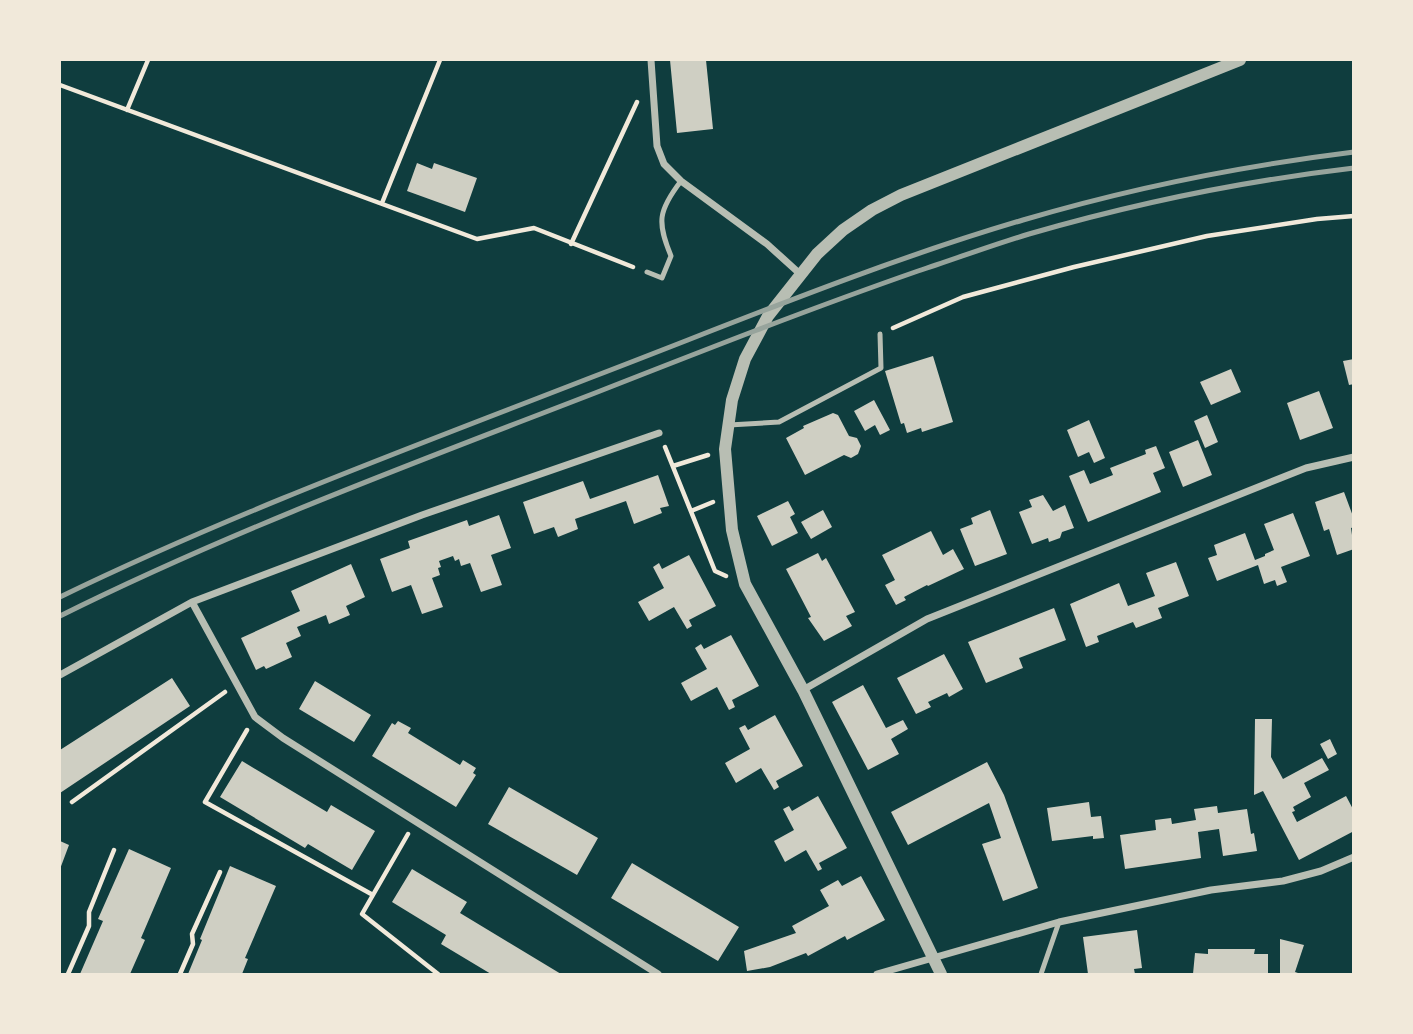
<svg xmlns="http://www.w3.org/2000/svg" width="1413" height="1034" font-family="'PT Sans',sans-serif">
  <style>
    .building { fill: #cfcfc3 }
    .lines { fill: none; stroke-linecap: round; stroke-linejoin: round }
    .path { stroke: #f1e9da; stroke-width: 4.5 }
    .service { stroke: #b8beb3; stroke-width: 5 }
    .minor { stroke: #b8beb3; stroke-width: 7 }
    .tertiary { stroke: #b8beb3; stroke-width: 12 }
    .rail { stroke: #97a49c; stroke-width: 5 }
  </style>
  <rect width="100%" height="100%" fill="#0f3d3e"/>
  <!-- building -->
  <path class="building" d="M670,60H706L713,129L677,133Z
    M417,163L432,169L434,163L477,178L465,212L407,191Z
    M933,356L953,422L922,432L921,428L907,433L904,423L901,424L885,371Z
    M1354,359V384L1349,385L1343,361Z
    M1231,369L1241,392L1211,405L1200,382Z
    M1319,391L1333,428L1300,440L1287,403Z
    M874,400L890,430L880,435L875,425L865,431L854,411Z
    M833,413L838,415L849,436L857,438L861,446L858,454L851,458L844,455L805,475L786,438L804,428L803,426Z
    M1207,415L1218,442L1205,448L1194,421Z
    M1089,420L1105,458L1094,463L1089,452L1078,457L1067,430Z
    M1198,440L1212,475L1183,487L1169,452Z
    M1156,446L1165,468L1153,473L1161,492L1088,522L1069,476L1084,470L1090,484L1113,475L1110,468L1146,454L1145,450Z
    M658,475L669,506L660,508L662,513L634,524L626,501L575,519L578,529L558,537L554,527L534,534L523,502L583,481L590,499Z
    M1344,492L1354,519V527L1351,528L1354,549L1337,555L1329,529L1324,531L1315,502Z
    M1043,495L1053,511L1065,505L1074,528L1062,532L1060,538L1049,542L1048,538L1032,544L1019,512L1032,507L1029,500Z
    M788,501L795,514L790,517L798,533L772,546L757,516Z
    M823,510L832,527L811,539L801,522Z
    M990,510L1007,554L975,566L960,529L973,524L971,518Z
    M1293,513L1310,556L1281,567L1287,582L1277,586L1275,580L1264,584L1258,565L1217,581L1208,558L1217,555L1214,545L1245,533L1255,560L1265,556V554L1274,550L1264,524Z
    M499,515L511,548L491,555L502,585L481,592L470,563L461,566L459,559L455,561L453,556L439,561L441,567L438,568L440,575L432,578L443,607L422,614L411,585L392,592L380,559L410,548L408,541L467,520L469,526Z
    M931,531L943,555L953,549L964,569L928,586L927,585L904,597L906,600L896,605L885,585L895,580L882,555Z
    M818,553L822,561L826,558L855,612L846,616L852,626L824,641L808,618L811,617L786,569Z
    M689,555L716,606L689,620L692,626L687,629L674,607L649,621L638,602L664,588L653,567L659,563L662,569Z
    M1176,562L1189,596L1158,608L1162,618L1136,628L1133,622L1097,636L1099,642L1086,647L1070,604L1119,583L1128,606L1155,596L1146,573Z
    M351,564L365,597L346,606L350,615L329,624L326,615L297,627L301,636L286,643L292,657L266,669L264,666L256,670L241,638L300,611L291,591Z
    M1054,608L1066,640L1019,658L1023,668L986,683L968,642Z
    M731,635L759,686L732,700L735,707L729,710L717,687L691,701L681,683L707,669L695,648L701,644L704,649Z
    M944,654L963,689L949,697L947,693L928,702L931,707L916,714L897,678Z
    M172,678L190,706L60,793V750Z
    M315,681L371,715L354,742L299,709Z
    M863,685L886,728L903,720L908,729L891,739L899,754L868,770L832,702Z
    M775,715L803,766L776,781L779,787L774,790L761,768L736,783L725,763L750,749L739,728L745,725L748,730Z
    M1255,719H1272L1271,757L1283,779L1322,758L1329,770L1304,783L1311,797L1293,807L1295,811L1292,812L1297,822L1346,796L1354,811V831L1299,860L1263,791L1254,795Z
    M398,721L411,728L408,733L460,765L463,760L476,768L473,773L476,775L456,807L372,756L392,723L395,725Z
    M1330,739L1337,754L1328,759L1320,744Z
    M242,761L327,812L331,805L375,831L352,870L308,844L305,848L220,797Z
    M987,762L1004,795L1038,888L1003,901L982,844L1001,838L989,803L908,845L891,812Z
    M509,787L598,838L577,875L488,824Z
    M818,796L847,848L819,863L822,869L818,871L806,850L785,862L774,841L794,830L783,809L789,806L792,811Z
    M1089,802L1091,817L1101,816L1104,838L1093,839V836L1052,841L1047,808Z
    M1217,806L1218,813L1247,809L1251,834L1254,833L1257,851L1223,856L1219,829L1198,832L1201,858L1125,869L1120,835L1156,830L1155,820L1171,818L1172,824L1196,820L1194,809Z
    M60,841L69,845L60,869Z
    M129,849L171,868L141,938L145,940L130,974H80L103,921L98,919Z
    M632,863L739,927L718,961L611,898Z
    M230,866L276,886L245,958L248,959L242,974H188L202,940L200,939Z
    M412,869L467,902L460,913L561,974H491L441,944L446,935L392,902Z
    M861,876L885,920L847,940L845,936L808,956L806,953L770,967L747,971L744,951L796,933L792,926L829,906L820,890L838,880L842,886Z
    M1137,930L1142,968L1134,969L1135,974H1088L1083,937Z
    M1280,939L1304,945L1295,972L1301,974H1280Z
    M1208,949H1255L1254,954H1268V974H1193L1195,953L1208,954Z"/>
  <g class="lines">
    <!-- path -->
    <path class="path" d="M60,85L477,239L534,228L633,267
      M127,110L148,60
      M382,203L440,60
      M571,244L637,102
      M893,328L963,297L1074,267L1207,236L1317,219L1354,216
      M665,447L715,571L726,576
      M673,466L708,455
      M691,511L713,502
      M247,730L205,802L373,895
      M72,802L225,692
      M408,834L362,914L438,974
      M68,974L89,926V912L114,850
      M180,974L193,944L192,934L220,872"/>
    <!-- service -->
    <path class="service" d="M647,272L662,278L671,256C657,222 658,211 681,181
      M729,425L779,422L881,368L880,334
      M1041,974L1059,922"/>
    <!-- minor -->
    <path class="minor" d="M651,60L657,146L664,164L681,181L767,244L799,273
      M192,602L255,717L283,738L658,974
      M60,675L192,602L422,515L659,433
      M803,690L927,619L1306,468L1354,457
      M877,974L1059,922L1211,890L1283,881L1321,871L1354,857"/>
    <!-- tertiary -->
    <path class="tertiary" d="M941,974L803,690L745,584L732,530L725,449L732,400L745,359L768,316L817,254L843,230L872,210L901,195L1240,60"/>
    <!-- rail -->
    <path class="rail" d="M60,597C233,513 415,446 595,376C736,322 877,263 1023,220C1131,188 1241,166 1354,152
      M60,616C233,530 414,463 595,393C702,351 809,309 918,271C955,259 992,245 1029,234C1136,203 1243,181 1354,168"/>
  </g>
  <!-- border -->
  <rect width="1413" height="1034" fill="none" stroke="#f1e9da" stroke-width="122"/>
</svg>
